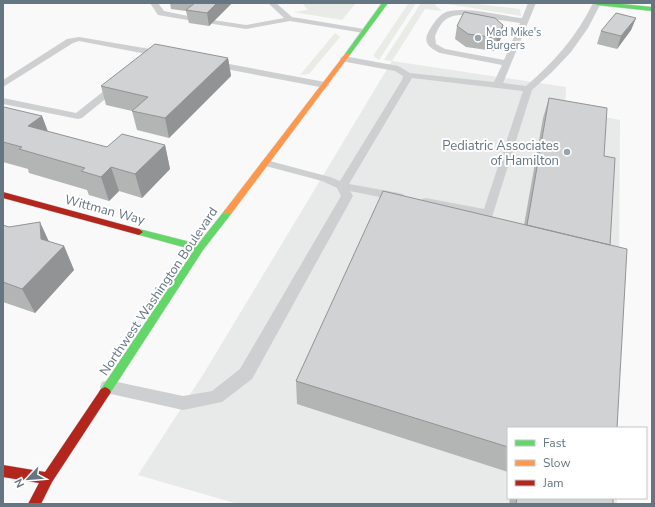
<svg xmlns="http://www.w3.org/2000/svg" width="655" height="507" font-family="'Nunito Sans',sans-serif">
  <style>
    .built { fill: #e8e9e9 }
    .green { fill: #e8ebe6 }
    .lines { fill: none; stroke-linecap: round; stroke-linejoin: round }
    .fast-casing { stroke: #d5d6d7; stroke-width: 1 }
    .slow-casing { stroke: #d5d6d7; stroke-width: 1 }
    .jam-casing { stroke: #d5d6d7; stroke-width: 1 }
    .lane { fill: #cecfd0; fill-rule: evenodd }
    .fast { fill: #63d668; fill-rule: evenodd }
    .slow { fill: #ff974d; fill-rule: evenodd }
    .jam { fill: #b3261e; fill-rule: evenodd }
    .wall { fill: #b3b5b5 }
    .shaded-wall { fill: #929394 }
    .building { fill: #d0d2d3; stroke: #929394 }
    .poi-dot { fill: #99a4ac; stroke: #fff; stroke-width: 1.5 }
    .labels { text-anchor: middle; stroke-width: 4; stroke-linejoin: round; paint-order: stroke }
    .far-poi-label { font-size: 11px; fill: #657683; stroke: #fff; text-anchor: start }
    .poi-label { font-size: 13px; fill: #657683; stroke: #fff; text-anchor: end }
    .street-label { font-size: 13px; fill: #657683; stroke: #fff }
  </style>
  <rect width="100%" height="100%" fill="#f9f9f9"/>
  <!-- built -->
  <path class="built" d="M392,61L566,87L565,109L620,120L618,428H508V498H617V504H238L138,475L204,373Z"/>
  <!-- green -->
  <path class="green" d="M302,3H356L342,20L293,12L308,10Z
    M416,3L379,60L373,56L408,4Z
    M421,3H437L435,5L442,11L425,9L392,61L384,60Z
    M442,3H468L520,9L521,16Z
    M335,33L340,37L309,74L300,75Z"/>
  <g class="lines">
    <defs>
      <path id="fast" d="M382,3H388L349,56H345V54Z
        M594,3H611L652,7V11L597,5Z
        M228,209L232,212L231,214L203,250L109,395L105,397L101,395L99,392L101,389L194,250L136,234L135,232L136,230L139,229L198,244L225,210Z"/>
      <path id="slow" d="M347,53L349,54V56L231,214H225L224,212L225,210L345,54Z"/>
      <path id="jam" d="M3,192L139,229L143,232L139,235L3,198Z
        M105,387L109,389L111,392L109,395L52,482L41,504H28L39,483L3,477V465L45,472L101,389Z"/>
    </defs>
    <!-- fast casing -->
    <use href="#fast" class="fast-casing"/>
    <!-- slow casing -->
    <use href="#slow" class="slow-casing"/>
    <!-- jam casing -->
    <use href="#jam" class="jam-casing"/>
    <!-- lane -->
    <path class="lane" d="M150,3H158L164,11L193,17L197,19L193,21L158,15Z
      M268,3H276L292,17L364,29L368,31L364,33L290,21L246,29L213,24L209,22L213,20L246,25L284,18Z
      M528,3H536L503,83L526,86C554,62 577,36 593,3H601L588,28L571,52L552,72L532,90L492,217L488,218L426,206L422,205L420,202L422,199L426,198L484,209L523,91L412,78L349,184L399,193L403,194L405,197L403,200L399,201L350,191L353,196L252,379L222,402L183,410L102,392L100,387L102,382L108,380L183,396L212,391L240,369L341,196L337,188L322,181L262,165L260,163L266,160L330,177L340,181L402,80L403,76L395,71L341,61L340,59L341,57L344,56L398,66L410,73L494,82L502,65L440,53C432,49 424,45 427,35C430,28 437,17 444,13C460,5 503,16 522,18ZM464,15L520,23L504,60L445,49L436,44L435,36C442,20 447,15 464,15Z
      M79,37L162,51L166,54L162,57L79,41L73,43L3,87V80L67,39Z
      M213,61L325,82L330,85L325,88L210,66L209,64Z
      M117,82L122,85L120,87L82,118L78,119L3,104V98L76,113L114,83Z"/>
    <!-- fast -->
    <use href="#fast" class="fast"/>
    <!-- slow -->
    <use href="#slow" class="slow"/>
    <!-- jam -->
    <use href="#jam" class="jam"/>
  </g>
  <!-- wall -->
  <path class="wall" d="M170,3H232L209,26L189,23L186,11L171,9Z
    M636,18L631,30L617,49L597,44L601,31Z
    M503,25L501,38L494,51L466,47L455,39L457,26Z
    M228,58L231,76L169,138L137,130L132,111L106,105L101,86Z
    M549,98L508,428V472L297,404L296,381L524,225L543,118Z
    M3,108L42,116L48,132L107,147L165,145L170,169L142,198L119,191L109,201L89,195L87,190L29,173L28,169L3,162Z
    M3,225L49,242L64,246L74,270L35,313L3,302Z
    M510,498H613V504H509Z"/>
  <!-- shaded-wall -->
  <path class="shaded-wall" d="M217,3H232L209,26L207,13Z
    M636,18L631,30L617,49L621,36Z
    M503,25L501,38L494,51L497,38Z
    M228,58L231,76L169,138L165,118Z
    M42,116L51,140L28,126Z
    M165,145L170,169L142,198L135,174Z
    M111,167L119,191L109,201L101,177Z
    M40,222L51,246H64L74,270L35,313L22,289L41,239Z"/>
  <!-- building -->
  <path class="building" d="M195,3H217L207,13L186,10Z
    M464,12L495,18L503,25L497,38L468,34L457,26Z
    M616,13L636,18L621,36L601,31Z
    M155,44L228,58L165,118L132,111L148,97L101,86Z
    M549,98L607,108L604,156L615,158L610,245L527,225Z
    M4,107L42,116L28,126L107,147L122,134L165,145L135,174L111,167L101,177L81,171L85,168L19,149L22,147L3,142V108Z
    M383,191L627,249L617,428H508V447L296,381Z
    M40,222L41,239L64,246L22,289L3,282V225L9,227Z
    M517,498H613V504H516Z"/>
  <!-- markers -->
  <g class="poi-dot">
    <circle cx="478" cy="38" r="4"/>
    <circle cx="567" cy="152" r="4"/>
  </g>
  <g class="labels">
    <!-- far-poi labels -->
    <g class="far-poi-label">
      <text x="486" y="36">Mad Mike's<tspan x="486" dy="13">Burgers</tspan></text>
    </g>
    <!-- poi labels -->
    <g class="poi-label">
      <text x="559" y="150">Pediatric Associates<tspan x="559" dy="15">of Hamilton</tspan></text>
    </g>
    <!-- street labels -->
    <g class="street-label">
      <text transform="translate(105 209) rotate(15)" y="5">Wittman Way</text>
      <text transform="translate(158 291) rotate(-56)" y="5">Northwest Washington Boulevard</text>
    </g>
  </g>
  <!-- border -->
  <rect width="655" height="507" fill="none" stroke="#657683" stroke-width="8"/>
  <!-- legend -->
  <rect x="507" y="427" width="140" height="72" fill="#ffffff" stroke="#c1c8cd"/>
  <rect x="515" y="440" width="20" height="6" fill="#63d668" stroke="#c1c8cd"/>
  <text x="543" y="447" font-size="12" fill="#657683">Fast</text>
  <rect x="515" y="460" width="20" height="6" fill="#ff974d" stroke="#c1c8cd"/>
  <text x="543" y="467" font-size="12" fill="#657683">Slow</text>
  <rect x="515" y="480" width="20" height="6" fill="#b3261e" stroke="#c1c8cd"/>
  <text x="543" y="487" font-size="12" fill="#657683">Jam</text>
  <!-- north arrow -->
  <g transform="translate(28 479) rotate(244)" stroke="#ffffff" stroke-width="3" paint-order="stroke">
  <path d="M0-3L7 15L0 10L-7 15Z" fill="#657683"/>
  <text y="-6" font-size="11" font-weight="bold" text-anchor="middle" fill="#657683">N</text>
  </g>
</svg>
